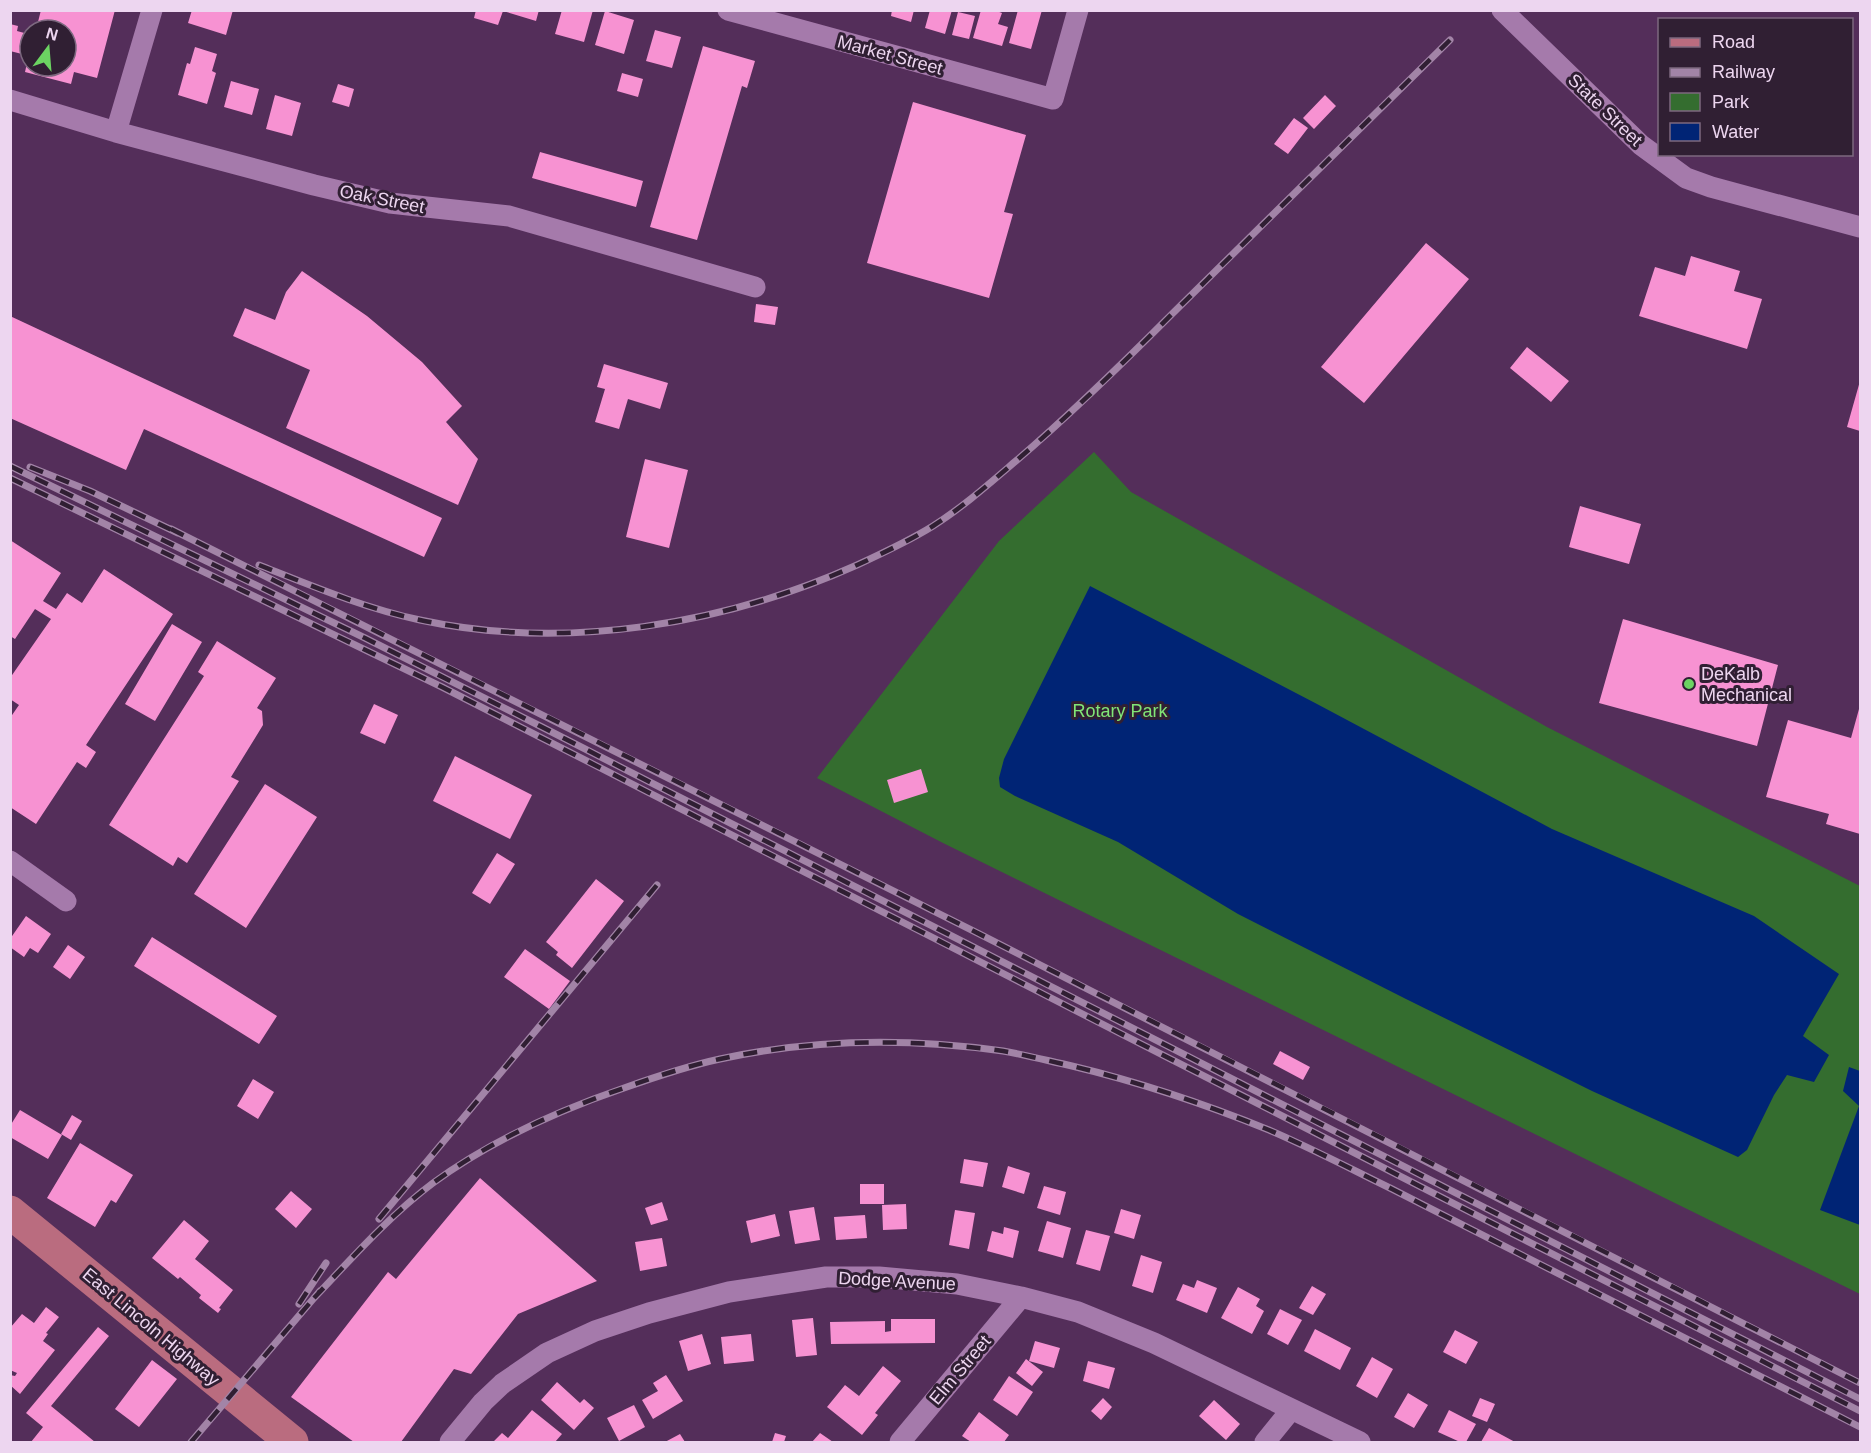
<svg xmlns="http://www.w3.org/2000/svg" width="1871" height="1453" font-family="Helvetica,sans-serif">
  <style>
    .green { fill: #346d2f }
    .water { fill: #002475 }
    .building { fill: #f792d2 }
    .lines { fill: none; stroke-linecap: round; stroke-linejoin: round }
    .minor { stroke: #a57aab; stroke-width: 21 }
    .primary { stroke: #ba6c7f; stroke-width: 33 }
    .rail-casing { stroke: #a284a7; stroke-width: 7 }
    .rail { stroke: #301f33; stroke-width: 4.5; stroke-dasharray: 14; stroke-linecap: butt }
    .poi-dot { fill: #6cd362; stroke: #301f33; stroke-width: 2 }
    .labels { text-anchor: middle; stroke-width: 6; stroke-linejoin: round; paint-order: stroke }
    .street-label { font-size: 18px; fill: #edd6f0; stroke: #301f33 }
    .poi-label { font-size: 18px; fill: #edd6f0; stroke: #301f33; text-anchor: start }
    .park-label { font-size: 18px; fill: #81e577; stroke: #301f33 }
  </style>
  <rect width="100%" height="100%" fill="#542e5a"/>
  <!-- green -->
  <path class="green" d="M1094,452L1131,492L1547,727L1860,886V1294L943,843L817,778L999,541Z"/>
  <!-- water -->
  <path class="water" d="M1090,586L1317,704L1552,829L1754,916L1839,974L1803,1036L1829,1055L1814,1082L1787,1075L1774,1095L1747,1150L1738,1157L1592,1091L1406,999L1238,914L1118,842L1015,796L1000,787L999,778L1004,759Z
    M1849,1067L1860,1071V1225L1820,1210L1859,1106L1843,1091Z"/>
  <!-- building -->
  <path class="building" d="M41,10H115L97,78L74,72L71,84L25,72L29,54L30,66H66V30H36Z
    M192,10H233L226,35L188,23Z
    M476,10H539L536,21L503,11L498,25L474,18Z
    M562,10H593L584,42L555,34Z
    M892,10H914L911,22L891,16Z
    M930,10H952L945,34L925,28Z
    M981,10H994L1002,13L998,24L1008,27L1002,46L973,38Z
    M1018,10H1042L1031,49L1009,43Z
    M605,11L634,20L624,54L595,45Z
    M958,12L975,16L969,39L952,35Z
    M10,24L18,26L17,31L28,34L22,54L10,51Z
    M655,30L681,37L672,68L646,61Z
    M703,46L755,61L747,88L742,86L697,240L650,227Z
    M195,47L217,54L212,71L216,73L207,104L178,95L187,63L190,64Z
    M622,73L643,79L638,97L617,91Z
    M231,81L259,89L252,115L224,107Z
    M338,84L354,89L349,107L332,102Z
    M275,95L301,103L292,136L266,129Z
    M1325,95L1336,106L1314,129L1303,118Z
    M913,102L1026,135L1004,212L1013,214L989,298L867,263Z
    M1294,118L1308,128L1288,154L1274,144Z
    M540,152L643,181L636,207L532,178Z
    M1426,243L1469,279L1364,403L1321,367Z
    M1691,256L1740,271L1734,291L1762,299L1747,349L1639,316L1655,267L1685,276Z
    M302,271L367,316L422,362L462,406L446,422L478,459L458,505L286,428L310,370L233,336L245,308L275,320L286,292Z
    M756,304L778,307L775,325L754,322Z
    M10,316L442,518L424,557L144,429L126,470L10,418Z
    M1527,347L1569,381L1551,402L1510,368Z
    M604,364L668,383L660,409L628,399L619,429L595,422L605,389L597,387Z
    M1860,381V431L1847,427Z
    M645,459L688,470L669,548L626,537Z
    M1580,506L1641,524L1629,564L1569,547Z
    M10,540L61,573L43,601L56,609L67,593L82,603L104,569L173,614L86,745L96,752L86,768L77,762L36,824L10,807V718L19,705L10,699V678L51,619L35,609L15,639L10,636Z
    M1623,619L1778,665L1757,746L1599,703Z
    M172,624L202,642L155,721L125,704Z
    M217,641L276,678L257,708L262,711L263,725L231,777L239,781L187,863L178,857L173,866L109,825L204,676L198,672Z
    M374,704L398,715L385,744L360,733Z
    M1859,709L1860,710V834L1826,824L1829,814L1766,797L1788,720L1851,738Z
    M455,756L532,795L510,839L433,801Z
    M921,769L928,792L894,803L887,780Z
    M265,784L317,817L246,928L194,894Z
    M497,853L515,864L490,904L472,893Z
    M596,879L624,901L572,968L556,955L558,952L546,942Z
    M26,916L51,934L38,953L30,948L24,957L10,947V939Z
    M152,937L277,1016L259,1044L134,966Z
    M68,945L85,957L70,979L53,967Z
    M525,949L570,981L549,1009L504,977Z
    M1280,1051L1310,1067L1303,1080L1273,1064Z
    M253,1079L274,1092L258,1119L237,1106Z
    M20,1110L62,1135L48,1159L10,1137V1126Z
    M72,1115L82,1121L71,1140L61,1134Z
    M80,1143L133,1175L116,1203L111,1200L95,1227L47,1198Z
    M964,1159L988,1163L983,1187L960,1183Z
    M1008,1166L1030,1173L1024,1194L1002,1187Z
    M480,1178L597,1281L518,1314L471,1374L454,1369L401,1442H354L291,1397L388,1272L396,1279Z
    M860,1184H884V1204H860Z
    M1044,1186L1066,1192L1060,1215L1037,1208Z
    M291,1191L312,1209L296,1228L275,1209Z
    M662,1202L668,1220L651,1225L645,1208Z
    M906,1204L907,1229L883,1230L882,1205Z
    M814,1207L820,1240L795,1244L789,1211Z
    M1121,1209L1141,1215L1134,1239L1114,1233Z
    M955,1210L975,1213L969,1249L949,1245Z
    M775,1214L780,1236L751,1243L746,1221Z
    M865,1215L867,1238L836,1240L834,1217Z
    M184,1220L209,1241L195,1259L233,1290L219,1308L221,1309L218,1313L199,1298L201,1295L180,1277L178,1279L152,1258Z
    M1047,1221L1071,1228L1063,1258L1038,1251Z
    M1004,1227L1019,1231L1013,1258L987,1251L992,1231L1003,1234Z
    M1086,1230L1110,1236L1100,1271L1076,1264Z
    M662,1238L667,1266L640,1271L635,1242Z
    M1141,1255L1162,1262L1153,1293L1132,1286Z
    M1197,1280L1217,1288L1207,1313L1176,1300L1183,1284L1194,1288Z
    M1312,1286L1326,1294L1313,1315L1299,1308Z
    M1238,1287L1260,1299L1256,1306L1264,1311L1252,1334L1221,1318Z
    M46,1307L59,1317L46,1333L48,1334L43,1341L55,1350L20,1394L10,1385V1375L15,1376L17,1373L10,1370V1328L22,1314L34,1323Z
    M1280,1309L1302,1320L1288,1345L1267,1334Z
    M813,1318L817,1355L796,1357L792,1320Z
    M891,1319H935V1343L831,1344L830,1322L885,1321V1332L891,1331Z
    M98,1327L109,1336L51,1406L95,1442H31L43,1427L26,1413Z
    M1315,1329L1351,1348L1340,1370L1304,1351Z
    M1455,1330L1478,1342L1466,1364L1443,1352Z
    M702,1334L711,1364L688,1371L679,1341Z
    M751,1334L754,1361L724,1364L721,1337Z
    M1035,1341L1060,1348L1054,1368L1029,1361Z
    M1372,1357L1393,1369L1377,1398L1356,1386Z
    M1026,1359L1043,1372L1032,1386L1016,1373Z
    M152,1360L177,1379L139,1427L115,1409Z
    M1088,1361L1115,1368L1109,1389L1083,1381Z
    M883,1366L901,1381L875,1413L878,1415L862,1435L827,1407L845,1385L859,1396Z
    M666,1375L683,1401L653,1419L642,1400L658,1391L653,1383Z
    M1009,1376L1033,1392L1017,1416L993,1400Z
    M557,1382L580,1403L584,1399L594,1408L574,1430L541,1400Z
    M1408,1393L1428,1405L1414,1428L1394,1417Z
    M1103,1398L1112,1407L1101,1420L1091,1411Z
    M1480,1398L1495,1404L1487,1422L1472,1416Z
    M1214,1400L1240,1424L1226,1440L1199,1416Z
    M634,1405L645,1427L619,1441L607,1418Z
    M532,1410L562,1434L555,1442H493L502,1433L508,1438Z
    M1449,1410L1476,1424L1466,1442H1460L1438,1432Z
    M979,1412L1009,1435L1004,1442H971L962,1436Z
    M1489,1428L1515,1442H1481Z
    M775,1433L786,1436L784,1442H772Z
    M820,1433L833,1442H812Z
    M680,1434L685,1442H665Z"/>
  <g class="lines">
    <!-- minor -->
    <path class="minor" d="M728,10L1053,99L1078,10
      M1502,10L1641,145L1686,178L1711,187L1860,227
      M10,100L116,132L314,185L390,203L509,216L755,287
      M116,132L152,10
      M10,861L66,901
      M450,1442L483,1402L502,1384L547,1353L595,1331L649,1313L729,1292L826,1277H879L957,1284L1021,1297L1078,1312L1154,1343L1360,1442
      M900,1442L1021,1297
      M1265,1442L1291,1410"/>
    <!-- primary -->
    <path class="primary" d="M10,1212L292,1442"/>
    <defs>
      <path id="rail" d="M10,466L365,638L540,726L1860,1399
        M30,467L90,491L178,533
        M10,478L442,687L1860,1411
        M171,529C736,810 1299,1094 1860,1383
        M259,565C312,586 364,608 420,620C566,651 723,625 857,565C883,553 909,541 933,526C963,507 990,483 1017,460C1071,414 1122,364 1172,314C1265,223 1357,131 1450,40
        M379,1219L657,885
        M314,1298C352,1258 389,1216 433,1183C490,1141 557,1111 624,1088C655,1077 687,1066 720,1059C812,1039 910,1038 1003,1051C1026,1055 1049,1061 1072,1066C1139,1082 1205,1104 1269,1130C1311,1148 1351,1169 1392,1189L1860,1427
        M299,1304L326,1263
        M191,1442L320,1291"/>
    </defs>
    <!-- rail casing -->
    <use href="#rail" class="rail-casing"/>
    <!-- rail -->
    <use href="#rail" class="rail"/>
  </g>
  <!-- markers -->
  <circle class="poi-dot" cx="1689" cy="684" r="6"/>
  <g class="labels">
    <!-- street labels -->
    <g class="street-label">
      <text transform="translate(890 55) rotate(15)" y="6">Market Street</text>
      <text transform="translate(1605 110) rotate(44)" y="6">State Street</text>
      <text transform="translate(382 199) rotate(11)" y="6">Oak Street</text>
      <text transform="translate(897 1281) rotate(3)" y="6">Dodge Avenue</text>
      <text transform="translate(151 1327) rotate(40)" y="6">East Lincoln Highway</text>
      <text transform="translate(960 1370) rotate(-50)" y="6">Elm Street</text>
    </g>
    <!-- poi labels -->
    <g class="poi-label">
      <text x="1701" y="680">DeKalb<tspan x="1701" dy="21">Mechanical</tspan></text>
    </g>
    <!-- park labels -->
    <g class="park-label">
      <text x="1120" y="717">Rotary Park</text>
    </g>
  </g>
  <!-- border -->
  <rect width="1871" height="1453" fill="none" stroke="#edd6f0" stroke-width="24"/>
  <!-- legend -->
  <rect x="1658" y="18" width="195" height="138" fill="#301f33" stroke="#7c687f" stroke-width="1.5"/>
  <rect x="1670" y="38" width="30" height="9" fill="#ba6c7f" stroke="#7c687f" stroke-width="1.5"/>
  <text x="1712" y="48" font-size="18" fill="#edd6f0">Road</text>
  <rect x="1670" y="68" width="30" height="9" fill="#a284a7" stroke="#7c687f" stroke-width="1.5"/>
  <text x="1712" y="78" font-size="18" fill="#edd6f0">Railway</text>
  <rect x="1670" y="93" width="30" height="18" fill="#346d2f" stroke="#7c687f" stroke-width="1.5"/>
  <text x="1712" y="108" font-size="18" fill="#edd6f0">Park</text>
  <rect x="1670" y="123" width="30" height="18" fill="#002475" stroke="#7c687f" stroke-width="1.5"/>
  <text x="1712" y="138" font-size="18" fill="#edd6f0">Water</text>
  <!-- north arrow -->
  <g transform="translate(48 48) rotate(16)"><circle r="28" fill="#301f33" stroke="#7c687f" stroke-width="1.5"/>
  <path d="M0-4.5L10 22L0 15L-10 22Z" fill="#6cd362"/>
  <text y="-9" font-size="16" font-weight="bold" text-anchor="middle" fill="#edd6f0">N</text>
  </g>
</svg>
